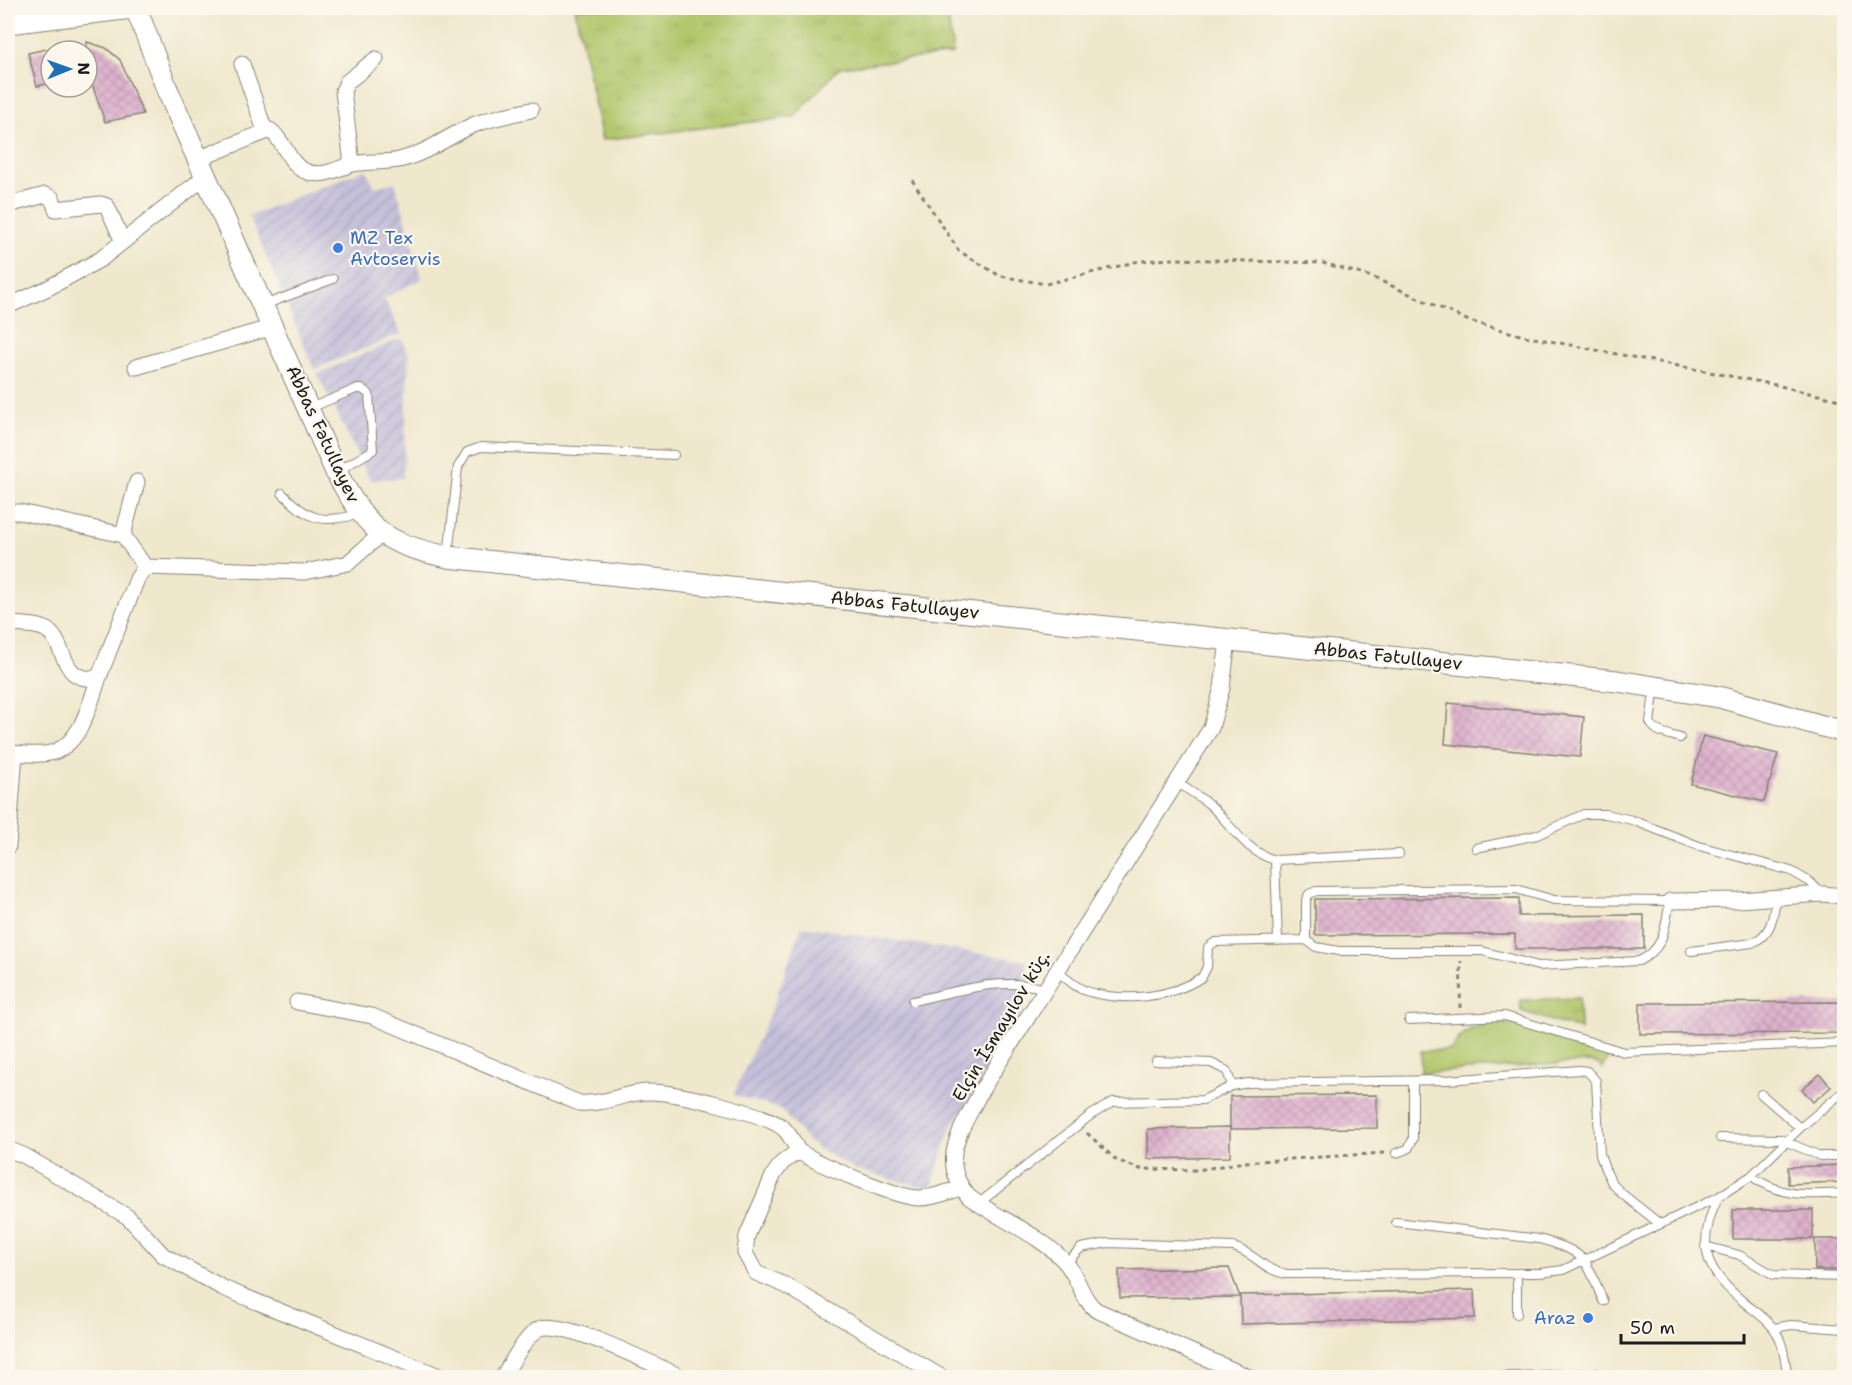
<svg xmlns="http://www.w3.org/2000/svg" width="1852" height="1385" font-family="'Shantell Sans',sans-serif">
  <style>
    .industrial { fill: url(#industrial-furrows) }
    .grass { fill: url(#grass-tufts); stroke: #667144; stroke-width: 1.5 }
    .park { fill: #b1c66b; stroke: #667144; stroke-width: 1.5 }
    .building { fill: url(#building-cross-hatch) }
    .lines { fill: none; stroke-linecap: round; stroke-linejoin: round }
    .lane-casing { stroke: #868274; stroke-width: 10 }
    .street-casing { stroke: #868274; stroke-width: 17 }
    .secondary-casing { stroke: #868274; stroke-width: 23 }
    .path { stroke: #868274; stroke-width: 3; stroke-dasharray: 4.5 4.5; stroke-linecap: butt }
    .lane { stroke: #fff; stroke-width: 8 }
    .street { stroke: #fff; stroke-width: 15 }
    .secondary { stroke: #fff; stroke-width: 21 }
    .shop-dot { fill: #3f7fe0; stroke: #fbf7ec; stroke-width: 2 }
    .labels { text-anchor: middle; stroke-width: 4.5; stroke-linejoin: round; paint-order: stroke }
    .shop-label { font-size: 18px; fill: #366cbe; stroke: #fbf7ec; text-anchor: start }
    .street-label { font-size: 18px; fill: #1c1c1c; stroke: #fbf7ec }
  </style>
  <defs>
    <pattern id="industrial-furrows" width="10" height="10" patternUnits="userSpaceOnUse" patternTransform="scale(1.5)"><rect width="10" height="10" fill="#c5c0da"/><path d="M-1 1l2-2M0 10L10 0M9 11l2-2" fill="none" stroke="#a9a4ba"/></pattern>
    <pattern id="grass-tufts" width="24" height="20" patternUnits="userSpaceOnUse" patternTransform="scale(1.5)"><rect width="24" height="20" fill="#b1c66b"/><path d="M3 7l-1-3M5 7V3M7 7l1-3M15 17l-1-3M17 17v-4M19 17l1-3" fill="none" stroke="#98aa5c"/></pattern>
    <pattern id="building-cross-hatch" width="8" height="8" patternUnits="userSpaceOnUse" patternTransform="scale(1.5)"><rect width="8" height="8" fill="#deb2ce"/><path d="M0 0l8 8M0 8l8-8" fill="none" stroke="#be98b0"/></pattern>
  </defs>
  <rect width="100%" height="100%" fill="#fbf7ec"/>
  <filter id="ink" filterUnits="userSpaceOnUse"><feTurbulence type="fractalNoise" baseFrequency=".0167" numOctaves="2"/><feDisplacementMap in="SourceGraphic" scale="12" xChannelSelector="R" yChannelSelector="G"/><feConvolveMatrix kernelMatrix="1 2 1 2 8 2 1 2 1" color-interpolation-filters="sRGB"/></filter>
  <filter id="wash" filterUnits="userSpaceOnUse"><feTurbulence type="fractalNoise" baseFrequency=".008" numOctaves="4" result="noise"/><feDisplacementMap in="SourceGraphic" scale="24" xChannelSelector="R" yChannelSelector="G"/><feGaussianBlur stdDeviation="1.35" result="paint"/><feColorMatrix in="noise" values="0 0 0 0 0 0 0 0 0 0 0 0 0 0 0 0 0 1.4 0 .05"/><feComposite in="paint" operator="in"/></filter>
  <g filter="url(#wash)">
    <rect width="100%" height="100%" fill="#f0e8cd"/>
    <!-- industrial -->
    <path class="industrial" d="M366,169L375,187L395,182L422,279L384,298L401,334L314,369L249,216Z
      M402,338L409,356L403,478L370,480L317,374Z
      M802,926L1027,961L1022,1011L950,1130L931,1189L854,1169L811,1144L780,1109L733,1095L771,1011Z"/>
    <!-- grass -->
    <path class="grass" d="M575,8H947L953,54L840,67L794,117L602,140Z
      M1579,998L1580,1030L1521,1011L1520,1000Z"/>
    <!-- park -->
    <path class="park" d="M1493,1022L1519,1025L1609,1056L1602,1069L1599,1064L1589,1062L1421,1073V1051L1451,1050C1462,1031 1472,1027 1493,1022Z"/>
    <g id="blocks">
      <!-- building -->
      <path class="building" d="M87,42L106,48L120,60L143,114L105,122L89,75L87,76Z
        M51,48V83L37,86L28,53Z
        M1448,703L1584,717L1580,757L1445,744Z
        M1703,736L1778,754L1764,802L1691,784Z
        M1519,898V916L1644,915V949H1515V934L1315,935V899Z
        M1845,1002V1033L1640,1034V1003Z
        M1820,1074L1831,1087L1813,1102L1802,1089Z
        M1377,1095V1128L1230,1129V1096Z
        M1230,1127V1157L1148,1159V1129Z
        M1845,1165V1182L1788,1184V1167Z
        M1733,1210H1813V1239H1733Z
        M1815,1239H1845V1270H1815Z
        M1229,1268L1240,1297L1120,1298L1119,1270Z
        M1474,1290L1475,1318L1241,1324L1240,1295Z"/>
    </g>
  </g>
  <g filter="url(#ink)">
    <use href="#blocks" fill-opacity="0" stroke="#868274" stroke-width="1.5"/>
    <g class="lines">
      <defs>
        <path id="lane" d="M264,305L333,279
          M310,408L356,389H362L369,394L373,450L338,471
          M282,493C311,522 321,523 360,514
          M448,556L458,467L467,452L481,447L674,455
          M1655,687L1650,722C1655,733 1668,734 1680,738
          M1178,783C1188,790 1200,797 1210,805C1232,825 1244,851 1275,860L1399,854
          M1476,848L1537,835L1584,814H1606L1632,820L1699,846L1791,871L1810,882L1821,893
          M1275,860L1278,941
          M1691,951L1752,943C1772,934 1773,918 1776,898
          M1057,971C1067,979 1077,989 1089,992C1125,1002 1171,998 1202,977L1207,967L1208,947L1215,942L1306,940L1316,947L1339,951H1482L1538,966L1639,961C1666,948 1664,928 1670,901L1554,900L1516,889L1316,891L1309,894L1306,900V940
          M913,1001C958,991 1001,976 1046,989
          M1409,1020L1505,1016L1624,1052L1844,1043
          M1156,1061L1211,1063L1227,1071L1232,1086
          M1761,1094L1800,1128
          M1720,1138L1780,1139L1820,1156H1844
          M1396,1153L1408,1149L1413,1139V1081
          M1751,1176C1784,1198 1807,1195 1844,1193
          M1718,1197C1695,1247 1705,1271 1746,1304C1756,1312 1767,1319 1774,1329C1784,1342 1785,1362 1788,1378
          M978,1204L1091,1115L1113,1102L1203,1100L1232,1086L1248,1083L1447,1080L1579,1070L1587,1071L1596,1081L1600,1155L1605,1169L1612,1183L1621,1193L1660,1224
          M1396,1222L1539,1239C1586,1252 1585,1257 1603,1301
          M1705,1246L1739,1255L1774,1275L1844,1277
          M1066,1263L1081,1248L1108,1243L1233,1247C1256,1253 1263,1271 1287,1274L1540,1273L1563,1270L1718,1197L1751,1176L1800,1128L1844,1091
          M1517,1314V1273
          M1774,1328L1791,1325L1844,1329
          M1462,1378L1596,1373L1607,1378"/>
        <path id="street" d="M242,64L265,131
          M198,159L270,130C285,141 288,164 305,171C323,179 337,168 353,164C368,161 384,163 399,160C425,154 449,136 473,125C491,118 512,114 531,110
          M352,164L343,91L347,82L376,59
          M8,205L45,195L52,198L56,209L101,204L107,206L123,242
          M8,306L48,288L101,259L206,176
          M136,367L273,327
          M8,512H20L123,535L145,567
          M123,535L137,482
          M8,624C18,625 36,624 45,629C68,641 58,686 99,677L137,579L145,567L305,572L348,563L381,534
          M1228,640L1222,688L1211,728L981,1091C963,1128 936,1160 969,1197C1000,1220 1040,1234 1066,1263C1079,1278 1081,1298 1096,1310L1251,1378
          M8,753C21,753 37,756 50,753C81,746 90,703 99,677
          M8,846L15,753
          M1670,901L1739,900L1822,894L1844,896
          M297,1002L372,1016L579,1103C607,1105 623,1092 650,1092C675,1092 765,1113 783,1128C790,1134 794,1143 798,1151
          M8,1149L25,1156L128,1217L163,1255L223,1288L444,1378
          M502,1378C510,1365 528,1332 541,1328C566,1320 657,1366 683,1378
          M943,1378L785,1285L756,1273L745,1253L747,1236L774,1174L782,1163L798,1151C819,1164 896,1198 920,1198C934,1198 947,1192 960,1188"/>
        <path id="secondary" d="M136,8L167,89L336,472C368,530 382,543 448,557L1617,681L1719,697L1844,732
          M8,23L132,8"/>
      </defs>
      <!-- lane casing -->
      <use href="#lane" class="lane-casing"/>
      <!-- street casing -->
      <use href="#street" class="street-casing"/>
      <!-- secondary casing -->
      <use href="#secondary" class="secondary-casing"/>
      <!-- path -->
      <path class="path" d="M912,180L959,251L1000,276L1046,284L1139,261L1175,259L1323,263L1372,277L1469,321L1524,336L1771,384L1844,401
        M1460,1008L1461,961
        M1087,1133L1116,1160L1140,1169L1198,1170L1244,1162L1385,1153"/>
      <!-- lane -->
      <use href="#lane" class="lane"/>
      <!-- street -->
      <use href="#street" class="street"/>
      <!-- secondary -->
      <use href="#secondary" class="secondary"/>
    </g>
  </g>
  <!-- markers -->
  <g class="shop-dot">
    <circle cx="338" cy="248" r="6"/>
    <circle cx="1588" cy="1318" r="6"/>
  </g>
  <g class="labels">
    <!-- shop labels -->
    <g class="shop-label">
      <text x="350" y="244">MZ Tex<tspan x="350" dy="21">Avtoservis</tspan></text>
      <text x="1576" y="1324" text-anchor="end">Araz</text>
    </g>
    <!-- street labels -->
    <g class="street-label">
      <text transform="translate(323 434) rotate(65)" y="6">Abbas Fətullayev</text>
      <text transform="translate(905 605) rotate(6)" y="6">Abbas Fətullayev</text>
      <text transform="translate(1388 656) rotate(6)" y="6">Abbas Fətullayev</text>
      <text transform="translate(1001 1026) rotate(-59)" y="6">Elçin İsmayılov küç.</text>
    </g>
  </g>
  <!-- margin -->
  <rect width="1852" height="1385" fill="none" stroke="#fbf7ec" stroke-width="30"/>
  <!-- north arrow -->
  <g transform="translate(69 69) rotate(89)"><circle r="28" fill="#fbf7ec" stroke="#a29f99" stroke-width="1.5"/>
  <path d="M0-4.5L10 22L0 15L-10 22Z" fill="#1f6fb2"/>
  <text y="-9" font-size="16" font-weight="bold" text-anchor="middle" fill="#1c1c1c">N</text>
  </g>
  <!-- scale -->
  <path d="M1621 1334v9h123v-9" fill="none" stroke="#1c1c1c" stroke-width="3"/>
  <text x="1630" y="1334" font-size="18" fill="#1c1c1c" stroke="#fbf7ec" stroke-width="4.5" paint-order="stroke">50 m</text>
</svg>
